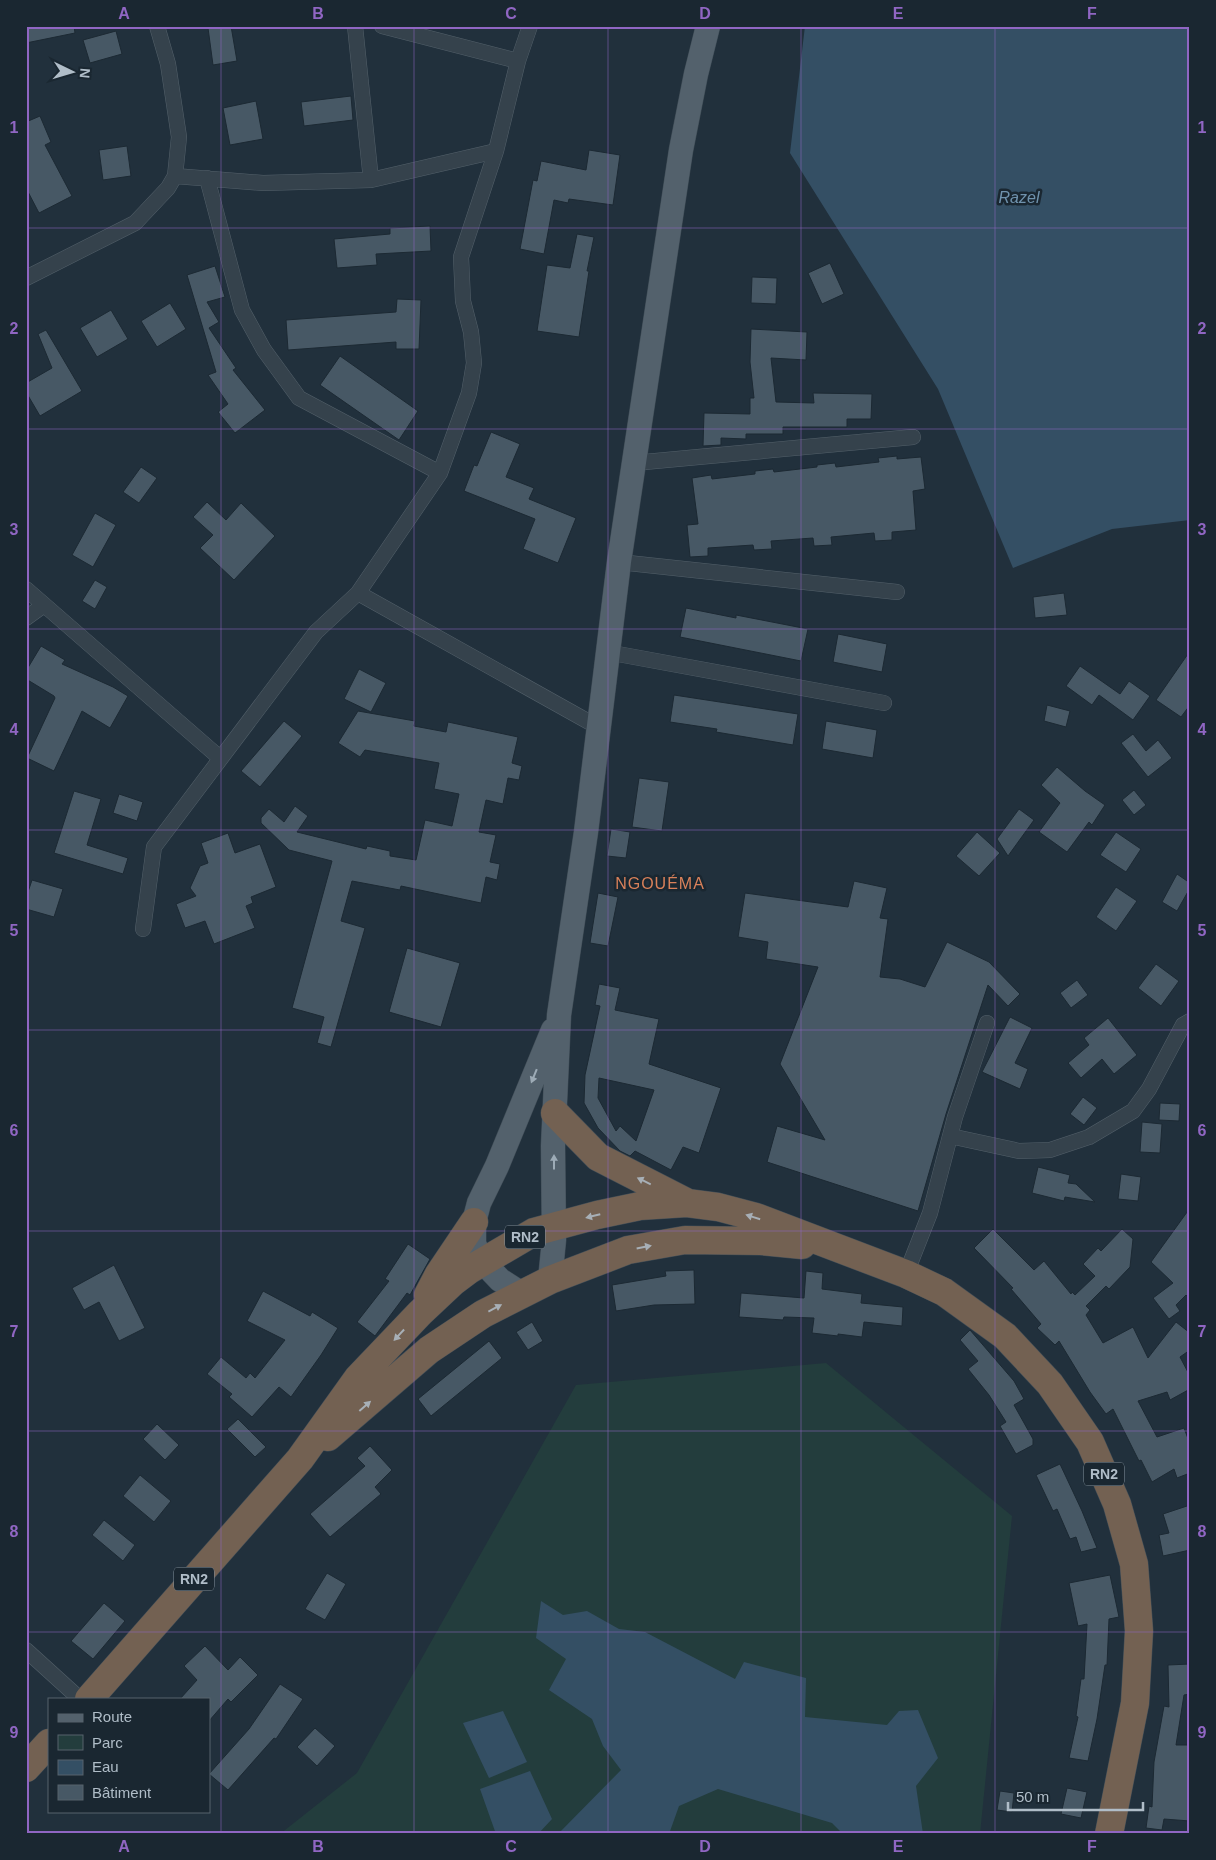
<svg xmlns="http://www.w3.org/2000/svg" width="1216" height="1860" font-family="Arial,sans-serif">
  <style>
    .green { fill: #233d3d }
    .water { fill: #344f64 }
    .building { fill: #475865; stroke: #1c2933; fill-rule: evenodd }
    .lines { fill: none; stroke-linecap: round; stroke-linejoin: round }
    .street-casing { stroke: #53606a; stroke-width: 16 }
    .primary-casing { stroke: #3e4b55; stroke-width: 25 }
    .highway-casing { stroke: #404d57; stroke-width: 29 }
    .street { stroke: #35424c; stroke-width: 15 }
    .primary { stroke: #53616c; stroke-width: 24 }
    .highway { stroke: #736152; stroke-width: 28 }
    .oneway { fill: #9dabb6 }
    .oneway2 { fill: #a7afb6 }
    .grid { fill: none; stroke: #9066c3; stroke-width: 1; stroke-opacity: 0.55 }
    .labels { text-anchor: middle; stroke-width: 5; stroke-linejoin: round; paint-order: stroke }
    .shield { fill: #1a2731; stroke: #83909b; stroke-width: 1 }
    .shield-label { font-size: 14px; font-weight: bold; fill: #b0bdc8 }
    .water-label { font-size: 16px; font-style: italic; fill: #6f92ad; stroke: #1a2731 }
    .neighbourhood-label { font-size: 16px; letter-spacing: 1px; fill: #d9815a; stroke: #1a2731 }
    .neatline { fill: none; stroke: #9066c3; stroke-width: 2 }
    .grid-label { font-size: 16px; text-anchor: middle; font-weight: bold; fill: #9066c3 }
  </style>
  <rect width="100%" height="100%" fill="#21303c"/>
  <!-- green -->
  <path class="green" d="M826,1363L1012,1516L980,1834H280L357,1773L576,1385Z"/>
  <!-- water -->
  <path class="water" d="M805,26H1190V520L1112,529L1013,568L938,389L790,153Z
    M541,1601L563,1615L587,1611L619,1629L645,1632L735,1679L744,1662L806,1678L805,1717L887,1725L899,1711L918,1710L938,1758L916,1786L923,1834H843L832,1823L718,1789L679,1806L669,1834H558L621,1770L603,1746L592,1719L549,1690L566,1659L536,1638Z
    M503,1711L527,1762L489,1778L463,1723Z
    M530,1771L552,1819L538,1834H496L480,1789Z"/>
  <!-- building -->
  <path class="building" d="M26,26H74L75,33L26,43Z
    M217,26H231L237,61L213,65L208,28Z
    M116,31L122,54L90,63L83,40Z
    M351,96L353,120L304,126L301,102Z
    M256,101L263,139L230,145L223,108Z
    M40,116L51,142L45,145L72,196L39,213L26,188V122Z
    M127,146L131,176L103,180L99,150Z
    M589,150L620,155L613,205L569,199L568,203L554,200L544,254L520,249L533,180L537,181L541,161L586,170Z
    M430,226L431,251L376,254L377,265L337,268L334,239L390,234V228Z
    M577,234L594,237L587,271H589L579,337L537,331L547,265L570,268Z
    M830,263L844,294L822,304L808,273Z
    M215,266L225,297L207,302L219,322L209,328L236,368L233,370L265,410L235,433L218,412L228,404L208,375L216,372L187,275Z
    M752,277L777,278L776,304L751,303Z
    M397,299L421,300L419,349H396V342L288,350L286,320L396,312Z
    M170,303L186,329L157,347L141,321Z
    M111,310L128,339L97,357L80,328Z
    M751,329L807,332L806,360L771,358L776,402L814,403L813,393L872,394L871,419H847V427H783V434H746V439L721,438V445L703,446L704,413L750,414V398H754L750,362Z
    M46,330L82,391L40,416L26,392V383L52,368L38,334Z
    M340,356L418,411L399,440L320,385Z
    M491,432L520,444L506,477L534,488L529,499L576,518L558,563L523,549L535,519L464,491L474,465L477,466Z
    M897,456V459L921,457L925,489L913,491L916,530L892,532V540L875,541L874,533L831,537L832,545L814,546L813,538L771,541L772,549L754,550L753,545L708,548V556L690,557L687,525L698,524L692,478L711,475L712,479L755,474V471L773,469L774,472L817,467V465L835,463L836,467L879,462L878,458Z
    M141,467L157,478L139,503L123,492Z
    M207,502L226,520L241,503L275,536L234,580L200,548L213,535L193,517Z
    M95,513L116,525L93,567L72,555Z
    M95,580L107,587L95,609L82,601Z
    M1064,593L1067,615L1035,618L1033,597Z
    M686,608L736,618V615L808,629L801,661L680,637Z
    M838,634L887,644L882,672L833,662Z
    M41,646L65,660L62,664L113,687L128,696L110,728L82,711L54,771L27,758L55,698L54,696L26,679V671Z
    M1190,651V705L1181,717L1156,700Z
    M1080,666L1120,694L1129,681L1150,696L1133,720L1099,695L1092,705L1066,686Z
    M359,669L386,683L371,712L344,699Z
    M674,695L798,714L793,745L716,732L717,729L670,722Z
    M1047,705L1070,711L1066,727L1044,721Z
    M358,711L415,721L414,726L446,732L448,722L518,737L512,763L522,766L519,780L508,778L503,804L486,800L479,832L496,835L490,862L500,864L497,880L486,877L481,903L401,886L400,890L352,881L341,921L365,928L331,1047L317,1043L324,1017L292,1008L332,861L289,850L261,823V818L269,809L284,822L295,806L308,816L297,832L366,849L367,846L390,851V856L416,860L425,820L452,826L459,794L434,789L439,763L365,750L360,757L338,743Z
    M284,721L302,736L260,787L241,771Z
    M826,721L877,730L873,758L822,749Z
    M1133,734L1146,751L1158,740L1172,758L1148,777L1121,743Z
    M1057,767L1085,791L1105,805L1092,825L1089,822L1067,852L1039,832L1060,803L1041,785Z
    M639,778L669,782L662,831L632,827Z
    M1134,790L1146,805L1134,815L1122,800Z
    M74,791L101,799L87,845L128,858L123,874L54,853Z
    M119,794L143,802L137,821L113,813Z
    M1019,809L1034,820L1008,856L997,839Z
    M611,829L630,832L626,858L607,856Z
    M977,832L1000,853L979,876L956,856Z
    M1116,832L1141,849L1126,872L1100,855Z
    M228,833L235,853L260,844L276,887L251,897L253,903L246,906L255,928L214,944L205,921L185,928L176,904L196,896L190,888L200,866L208,863L201,843Z
    M1177,874L1190,883V888L1177,911L1162,902Z
    M32,880L63,889L54,917L26,909V898Z
    M854,881L887,888L880,918L888,919L880,977L900,979L925,987L947,942L989,962L1020,994L1008,1006L988,985L946,1114L918,1211L767,1162L777,1126L825,1140L780,1064L818,967L766,959L768,942L738,937L745,893L848,907Z
    M1116,887L1137,901L1116,931L1096,917Z
    M598,893L618,897L608,946L590,943Z
    M407,948L460,963L441,1027L389,1012Z
    M1156,964L1179,981L1161,1006L1138,988Z
    M1077,980L1088,995L1071,1008L1060,993Z
    M599,984L620,988L615,1010L659,1019L649,1064L721,1088L699,1153L683,1147L671,1170L635,1151L630,1156L620,1151L598,1128L584,1103L585,1075L600,1006L595,1005ZM599,1078L654,1090L636,1141L620,1126L616,1131L598,1098Z
    M1010,1017L1032,1028L1015,1063L1028,1069L1020,1089L982,1072Z
    M1108,1018L1137,1055L1114,1074L1102,1059L1081,1078L1068,1063L1089,1045L1084,1038Z
    M1083,1097L1097,1108L1084,1125L1070,1114Z
    M1160,1103L1180,1104L1179,1121L1159,1120Z
    M1142,1122L1162,1124L1160,1153L1140,1152Z
    M1038,1167L1070,1175L1068,1183L1076,1184L1095,1202L1065,1197L1064,1201L1032,1193Z
    M1121,1174L1141,1177L1138,1201L1118,1199Z
    M1190,1208V1299L1186,1295L1176,1305L1180,1311L1169,1319L1153,1298L1173,1283L1151,1262Z
    M993,1229L1034,1270L1044,1261L1071,1294L1072,1292L1075,1295L1095,1276L1083,1264L1098,1248L1101,1251L1122,1229L1133,1239L1130,1267L1109,1289L1106,1286L1086,1306L1090,1310L1086,1315L1103,1343L1133,1327L1148,1358L1176,1322L1190,1333V1350L1180,1357L1190,1376V1389L1170,1400L1167,1392L1138,1401L1157,1437L1184,1428L1190,1444V1473L1177,1478L1174,1469L1152,1482L1141,1460L1139,1461L1113,1409L1106,1414L1090,1392L1059,1341L1055,1345L1037,1328L1041,1324L1011,1289L1013,1288L974,1248Z
    M408,1244L430,1259L410,1295L407,1293L375,1336L357,1322L389,1281L385,1279Z
    M114,1265L145,1328L119,1341L99,1302L84,1310L72,1288Z
    M694,1270L695,1304L654,1305L616,1311L612,1285L666,1276L665,1271Z
    M806,1271L823,1273L822,1289L862,1294L861,1303L903,1307L902,1326L864,1322L862,1337L838,1334V1336L812,1333L814,1318L784,1317L783,1320L739,1317L741,1293L804,1298Z
    M263,1291L310,1316L312,1312L338,1328L321,1355L291,1397L279,1387L252,1417L229,1397L232,1394L207,1374L221,1357L246,1378L250,1373L255,1378L285,1340L247,1321Z
    M532,1322L543,1341L528,1350L516,1332Z
    M970,1330L1014,1381L1024,1399L1014,1405L1033,1439V1445L1016,1454L1000,1426L1006,1422L989,1395L968,1369L978,1361L960,1340Z
    M489,1341L502,1358L431,1416L418,1399Z
    M238,1419L266,1447L255,1457L227,1429Z
    M157,1424L179,1445L165,1460L143,1439Z
    M370,1446L392,1470L375,1487L381,1494L330,1537L310,1514L365,1466L357,1458Z
    M1060,1464L1082,1511L1097,1548L1081,1552L1076,1537L1070,1539L1057,1509L1053,1511L1036,1475Z
    M140,1475L171,1501L154,1522L123,1496Z
    M1190,1505V1550L1163,1556L1159,1535L1169,1533L1163,1514Z
    M104,1520L135,1545L123,1561L92,1535Z
    M327,1573L346,1584L325,1620L305,1609Z
    M1110,1575L1119,1617L1109,1619L1107,1665H1105L1097,1719L1088,1761L1069,1758L1078,1717L1076,1716L1081,1679H1084L1087,1624L1078,1626L1069,1583Z
    M104,1603L125,1621L93,1659L71,1641Z
    M205,1646L228,1670L240,1657L258,1675L231,1702L228,1699L209,1721V1699H180L197,1680L184,1666Z
    M1190,1664V1694L1184,1695L1176,1745H1190V1821L1164,1819L1162,1830L1146,1828L1149,1806L1152,1807L1154,1762L1164,1706L1169,1707L1168,1665Z
    M280,1684L303,1699L276,1739L274,1738L228,1790L209,1774L249,1729Z
    M315,1728L335,1746L317,1766L297,1747Z
    M1067,1788L1087,1792L1081,1818L1061,1814Z
    M1000,1791L1014,1793L1012,1812L997,1810Z"/>
  <g class="lines">
    <defs>
      <path id="street" d="M355,26L371,180
        M382,26L518,61
        M496,151L518,61L530,26
        M207,178L242,310L264,350L299,398L440,473
        M26,278L135,223L168,188L175,176L179,137L168,64L157,26
        M634,463L913,437
        M619,562L897,592
        M26,589L220,758
        M358,593L598,727
        M26,618L44,605
        M607,652L884,703
        M143,929L154,847L316,632L358,593L440,473L469,393L474,363L471,332L463,301L461,257L496,151L371,180L263,183L175,176
        M950,1136L1019,1151L1050,1150L1089,1137L1133,1111L1149,1089L1183,1025L1190,1021
        M906,1274L930,1213L955,1117L987,1023
        M26,1650L80,1699"/>
      <path id="primary" d="M550,1280L554,1240L553,1146L559,1015L586,832L619,562L681,150L696,74L708,26
        M522,1294L500,1280L483,1262L474,1244V1222L479,1203L497,1166L553,1030"/>
      <path id="highway" d="M555,1113L598,1157L686,1202
        M428,1295L439,1274L474,1222
        M328,1437L429,1350L483,1314L550,1280L628,1250L685,1240L761,1241L802,1245
        M89,1699L300,1459L358,1378L420,1313L453,1282L469,1270L534,1232L597,1215L640,1206L687,1203L718,1207L756,1217L906,1274L944,1292L1005,1336L1050,1384L1090,1442L1117,1504L1134,1564L1139,1631L1135,1703L1109,1834
        M26,1768L49,1743"/>
    </defs>
    <!-- street casing -->
    <use href="#street" class="street-casing"/>
    <!-- primary casing -->
    <use href="#primary" class="primary-casing"/>
    <!-- highway casing -->
    <use href="#highway" class="highway-casing"/>
    <!-- street -->
    <use href="#street" class="street"/>
    <!-- primary -->
    <use href="#primary" class="primary"/>
    <!-- highway -->
    <use href="#highway" class="highway"/>
  </g>
  <!-- one-way arrows -->
  <defs><path id="oneway-solid" d="M-6-.8H1V-3.2L6.5 0L1 3.2V.8H-6Z" transform="scale(1.25)"/></defs>
  <g class="oneway">
    <use href="#oneway-solid" transform="translate(534 1076) rotate(112)"/>
    <use href="#oneway-solid" transform="translate(554 1162) rotate(-90)"/>
  </g>
  <g class="oneway2">
    <use href="#oneway-solid" transform="translate(644 1181) rotate(-154)"/>
    <use href="#oneway-solid" transform="translate(593 1216) rotate(166)"/>
    <use href="#oneway-solid" transform="translate(753 1217) rotate(-163)"/>
    <use href="#oneway-solid" transform="translate(644 1247) rotate(-11)"/>
    <use href="#oneway-solid" transform="translate(495 1308) rotate(-28)"/>
    <use href="#oneway-solid" transform="translate(399 1335) rotate(133)"/>
    <use href="#oneway-solid" transform="translate(365 1406) rotate(-41)"/>
  </g>
  <!-- grid -->
  <path class="grid" d="M221,26V1834M414,26V1834M608,26V1834M801,26V1834M995,26V1834M26,228H1190M26,429H1190M26,629H1190M26,830H1190M26,1030H1190M26,1231H1190M26,1431H1190M26,1632H1190"/>
  <g class="labels">
    <!-- shield labels -->
    <g class="shield">
      <rect x="505" y="1225.5" width="40" height="23" rx="4"/>
      <rect x="1084" y="1462.5" width="40" height="23" rx="4"/>
      <rect x="174" y="1567.5" width="40" height="23" rx="4"/>
    </g>
    <g class="shield-label">
      <text x="525" y="1242">RN2</text>
      <text x="1104" y="1479">RN2</text>
      <text x="194" y="1584">RN2</text>
    </g>
    <!-- water labels -->
    <g class="water-label">
      <text x="1019" y="203">Razel</text>
    </g>
    <!-- neighbourhood labels -->
    <g class="neighbourhood-label">
      <text x="660" y="889">NGOUÉMA</text>
    </g>
  </g>
  <!-- border -->
  <rect width="1216" height="1860" fill="none" stroke="#1a2731" stroke-width="55"/>
  <!-- legend -->
  <rect x="48" y="1698" width="162" height="115" fill="#1a2731" stroke="#56636d"/>
  <rect x="58" y="1714" width="25" height="8" fill="#53616c" stroke="#56636d"/>
  <text x="92" y="1722" font-size="15" fill="#b0bdc8">Route</text>
  <rect x="58" y="1735" width="25" height="15" fill="#233d3d" stroke="#56636d"/>
  <text x="92" y="1748" font-size="15" fill="#b0bdc8">Parc</text>
  <rect x="58" y="1760" width="25" height="15" fill="#344f64" stroke="#56636d"/>
  <text x="92" y="1772" font-size="15" fill="#b0bdc8">Eau</text>
  <rect x="58" y="1785" width="25" height="15" fill="#475865" stroke="#56636d"/>
  <text x="92" y="1798" font-size="15" fill="#b0bdc8">Bâtiment</text>
  <!-- north arrow -->
  <g transform="translate(72 72) rotate(95)" stroke="#1a2731" stroke-width="4" paint-order="stroke">
  <path d="M0-4L9 19L0 12L-9 19Z" fill="#b0bdc8"/>
  <text y="-8" font-size="14" font-weight="bold" text-anchor="middle" fill="#b0bdc8">N</text>
  </g>
  <!-- scale -->
  <path d="M1008 1802v8h135v-8" fill="none" stroke="#b0bdc8" stroke-width="2.5"/>
  <text x="1016" y="1802" font-size="15" fill="#b0bdc8" stroke="#1a2731" stroke-width="4" paint-order="stroke">50 m</text>
  <rect x="28" y="28" width="1160" height="1804" class="neatline"/>
  <g class="grid-label">
    <text x="124" y="19">A</text>
    <text x="318" y="19">B</text>
    <text x="511" y="19">C</text>
    <text x="705" y="19">D</text>
    <text x="898" y="19">E</text>
    <text x="1092" y="19">F</text>
    <text x="14" y="133">1</text>
    <text x="1202" y="133">1</text>
    <text x="14" y="334">2</text>
    <text x="1202" y="334">2</text>
    <text x="14" y="535">3</text>
    <text x="1202" y="535">3</text>
    <text x="14" y="735">4</text>
    <text x="1202" y="735">4</text>
    <text x="14" y="936">5</text>
    <text x="1202" y="936">5</text>
    <text x="14" y="1136">6</text>
    <text x="1202" y="1136">6</text>
    <text x="14" y="1337">7</text>
    <text x="1202" y="1337">7</text>
    <text x="14" y="1537">8</text>
    <text x="1202" y="1537">8</text>
    <text x="14" y="1738">9</text>
    <text x="1202" y="1738">9</text>
    <text x="124" y="1852">A</text>
    <text x="318" y="1852">B</text>
    <text x="511" y="1852">C</text>
    <text x="705" y="1852">D</text>
    <text x="898" y="1852">E</text>
    <text x="1092" y="1852">F</text>
  </g>
</svg>
